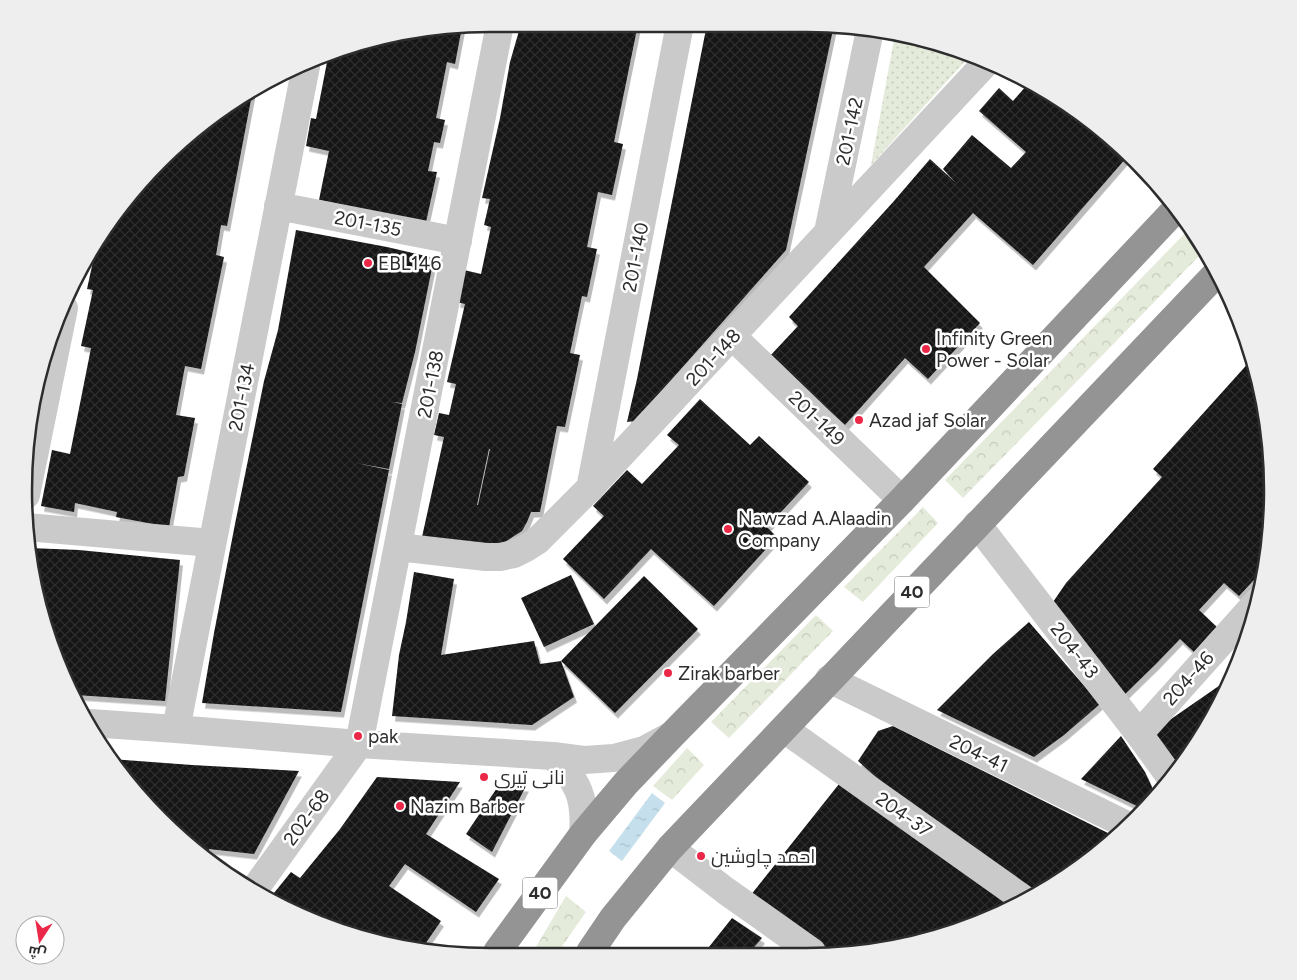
<svg xmlns="http://www.w3.org/2000/svg" width="1297" height="980" font-family="Figtree,Cairo,sans-serif">
  <style>
    .grass { fill: url(#grass-dots) }
    .forest { fill: url(#forest-crowns) }
    .water { fill: url(#water-ripples) }
    .building { fill: url(#building-cross-hatch); fill-rule: evenodd; filter: url(#shadow) }
    .lines { fill: none; stroke-linecap: round; stroke-linejoin: round }
    .minor { stroke: #cacaca; stroke-width: 28 }
    .highway { stroke: #949494; stroke-width: 28 }
    .poi-dot { fill: #eb2848; stroke: #fff; stroke-width: 2 }
    .labels { text-anchor: middle; stroke-width: 5; stroke-linejoin: round; paint-order: stroke }
    .shield { fill: #fff; stroke: #6c6c6c; stroke-width: 1 }
    .shield-label { font-size: 18px; font-weight: bold; fill: #2d2d2d }
    .street-label { font-size: 19px; fill: #2d2d2d; stroke: #fff }
    .poi-label { font-size: 19px; fill: #2d2d2d; stroke: #fff; text-anchor: start }
    .rim { fill: none; stroke: #2d2d2d; stroke-width: 2.5 }
  </style>
  <defs>
    <pattern id="grass-dots" width="8" height="8" patternUnits="userSpaceOnUse" patternTransform="scale(1.25)"><rect width="8" height="8" fill="#e5ebda"/><path d="M2 2h.1M6 6h.1" fill="none" stroke="#c5cabb" stroke-width="1.8" stroke-linecap="round"/></pattern>
    <pattern id="forest-crowns" width="20" height="18" patternUnits="userSpaceOnUse" patternTransform="scale(1.25)"><rect width="20" height="18" fill="#e5ebda"/><path d="M2 6a3 3 0 1 1 6 0M12 15a3 3 0 1 1 6 0" fill="none" stroke="#c5cabb"/></pattern>
    <pattern id="water-ripples" width="26" height="14" patternUnits="userSpaceOnUse" patternTransform="scale(1.25)"><rect width="26" height="14" fill="#c5e0ec"/><path d="M2 4q2-2 4 0t4 0M15 11q2-2 4 0t4 0" fill="none" stroke="#aac0cb"/></pattern>
    <pattern id="building-cross-hatch" width="8" height="8" patternUnits="userSpaceOnUse" patternTransform="scale(1.25)"><rect width="8" height="8" fill="#141414"/><path d="M0 0l8 8M0 8l8-8" fill="none" stroke="#2e2e2e"/></pattern>
    <filter id="shadow"><feDropShadow dx="3" dy="5.5" stdDeviation="0" flood-color="#0004"/></filter>
  </defs>
  <rect width="100%" height="100%" fill="#fff"/>
  <!-- grass -->
  <path class="grass" d="M895,34L928,40L968,58L871,165Z"/>
  <!-- forest -->
  <path class="forest" d="M1191,227L1205,250L963,498L945,480Z
    M923,507L938,523L863,602L844,587Z
    M816,615L833,631L729,738L711,722Z
    M687,748L704,765L672,800L653,786Z
    M566,896L586,912L558,952H533Z"/>
  <!-- water -->
  <path class="water" d="M652,793L665,803L622,861L609,851Z"/>
  <!-- building -->
  <path class="building" d="M521,24H638L614,142L623,144L612,195L598,192L587,247L597,249L587,297L582,296L570,353L580,355L565,427L557,426L540,512H531L527,522L522,531L489,552L422,537L444,437L434,435L439,413L449,415L456,384L447,382L465,304L457,302L464,270L481,274L491,227L484,225L490,199L482,198L500,118L510,62ZM489,449H490L478,505H477Z
    M707,24L834,25L786,250L635,421L627,422L637,379Z
    M462,27L455,64L447,62L436,118L445,120L440,143L434,142L428,171L437,172L426,222L319,200L329,151L306,146L311,118L316,119L328,57L369,40Z
    M1027,85L1066,102L1099,129L1097,130L1127,157L1033,265L973,213L924,267L980,323L928,379L905,358L845,425L769,357L798,326L789,317L894,201L930,159L956,183L943,169L972,135L1011,168L1026,152L979,111L999,88L1013,101Z
    M253,89L227,226L221,225L216,255L224,257L201,369L185,366L176,415L195,418L184,476L178,477L169,527L116,517L117,512L75,503L74,512L41,506L52,450L70,454L91,348L81,346L93,290L87,289L95,252L160,161Z
    M296,230L387,247L434,258L415,352L402,403L392,402L402,404L389,469L356,463L389,470L341,712L202,703L214,633L235,524L264,381L278,330Z
    M1252,359L1264,399L1273,490L1266,567L1239,596L1224,583L1199,610L1217,627L1194,652L1180,639L1156,664L1120,699L1051,605L1066,583L1162,477L1153,469Z
    M700,399L750,445L759,436L809,482L767,527L777,537L714,606L651,549L604,599L563,559L604,516L593,506L627,470L642,484L679,445L667,435Z
    M30,548L79,550L180,560L165,701L76,695L48,640Z
    M414,572L454,579L441,655L534,641L540,664L561,661L574,697L532,725L392,716L399,655L406,622Z
    M571,575L594,624L544,647L521,598Z
    M644,576L698,629L615,713L561,661Z
    M1029,622L1100,704L1064,735L1034,757L937,710L993,654Z
    M1226,681L1229,685L1195,749L1175,773L1148,735Z
    M893,726L933,746L1116,837L1066,878L1036,893L899,798L858,761L878,731Z
    M1121,736L1145,772L1156,796L1145,810L1081,779Z
    M111,759L192,765L299,771L254,854L209,849L208,859L161,820Z
    M377,777L460,782L426,834L499,879L476,912L405,864L389,886L441,921L421,950L312,921L270,898L291,872L300,878L340,829Z
    M839,784L1012,907L985,921L868,952H832L750,896Z
    M499,785L526,786L492,852L466,834Z
    M732,918L762,938L750,952H705Z"/>
  <g class="lines">
    <!-- minor -->
    <path class="minor" d="M278,206L458,241
      M828,232L870,30
      M732,336L902,500
      M590,489L680,24
      M26,495L64,308
      M977,524L1139,734L1171,778
      M26,527L212,543
      M398,547L486,557H500L514,554L526,548L537,541L589,489L984,65
      M829,679L1129,826
      M90,723L176,729L359,744L553,756L584,760L614,758L644,750L670,736
      M176,729L306,66
      M784,729L1025,900
      M1139,734L1258,601
      M553,756C578,781 586,798 583,834
      M670,848L726,891L812,952
      M254,890L359,744L500,24"/>
    <!-- highway -->
    <path class="highway" d="M497,952L583,834L626,783L672,735L902,500L1176,209
      M590,952L613,918L670,848L1217,273"/>
  </g>
  <!-- markers -->
  <g class="poi-dot">
    <circle cx="368" cy="263" r="5"/>
    <circle cx="926" cy="349" r="5"/>
    <circle cx="859" cy="420" r="5"/>
    <circle cx="728" cy="529" r="5"/>
    <circle cx="668" cy="673" r="5"/>
    <circle cx="358" cy="736" r="5"/>
    <circle cx="484" cy="777" r="5"/>
    <circle cx="400" cy="806" r="5"/>
    <circle cx="701" cy="856" r="5"/>
  </g>
  <g class="labels">
    <!-- shield labels -->
    <g class="shield">
      <rect x="894.5" y="576.5" width="35" height="31" rx="4"/>
      <rect x="522.5" y="877.5" width="35" height="31" rx="4"/>
    </g>
    <g class="shield-label">
      <text x="912" y="598">40</text>
      <text x="540" y="899">40</text>
    </g>
    <!-- street labels -->
    <g class="street-label">
      <text transform="translate(849 131) rotate(-78)" y="7">201-142</text>
      <text transform="translate(368 223) rotate(11)" y="7">201-135</text>
      <text transform="translate(635 257) rotate(-79)" y="7">201-140</text>
      <text transform="translate(713 357) rotate(-47)" y="7">201-148</text>
      <text transform="translate(430 384) rotate(-79)" y="7">201-138</text>
      <text transform="translate(241 397) rotate(-79)" y="7">201-134</text>
      <text transform="translate(817 418) rotate(44)" y="7">201-149</text>
      <text transform="translate(1075 650) rotate(52)" y="7">204-43</text>
      <text transform="translate(1188 678) rotate(-48)" y="7">204-46</text>
      <text transform="translate(979 753) rotate(26)" y="7">204-41</text>
      <text transform="translate(904 814) rotate(35)" y="7">204-37</text>
      <text transform="translate(306 817) rotate(-54)" y="7">202-68</text>
    </g>
    <!-- poi labels -->
    <g class="poi-label">
      <text x="378" y="270">EBL146</text>
      <text x="936" y="345">Infinity Green<tspan x="936" dy="22">Power - Solar</tspan></text>
      <text x="869" y="427">Azad jaf Solar</text>
      <text x="738" y="525">Nawzad A.Alaadin<tspan x="738" dy="22">Company</tspan></text>
      <text x="678" y="680">Zirak barber</text>
      <text x="368" y="743">pak</text>
      <text x="494" y="784">نانی تیری</text>
      <text x="410" y="813">Nazim Barber</text>
      <text x="711" y="863">احمد چاوشين</text>
    </g>
  </g>
  <!-- crop -->
  <path d="M0 0H1297V980H0ZM490 32H806A458 458 0 0 1 1264 490V490A458 458 0 0 1 806 948H490A458 458 0 0 1 32 490V490A458 458 0 0 1 490 32Z" fill="#eee" fill-rule="evenodd"/>
  <path class="rim" d="M490 32H806A458 458 0 0 1 1264 490V490A458 458 0 0 1 806 948H490A458 458 0 0 1 32 490V490A458 458 0 0 1 490 32Z"/>
  <!-- north arrow -->
  <g transform="translate(40 940) rotate(192)"><circle r="24" fill="#ffffff" stroke="#ababab"/>
  <path d="M0-4L9 19L0 12L-9 19Z" fill="#eb2848"/>
  <text y="-8" font-size="14" font-weight="bold" text-anchor="middle" fill="#2d2d2d">ش</text>
  </g>
</svg>
